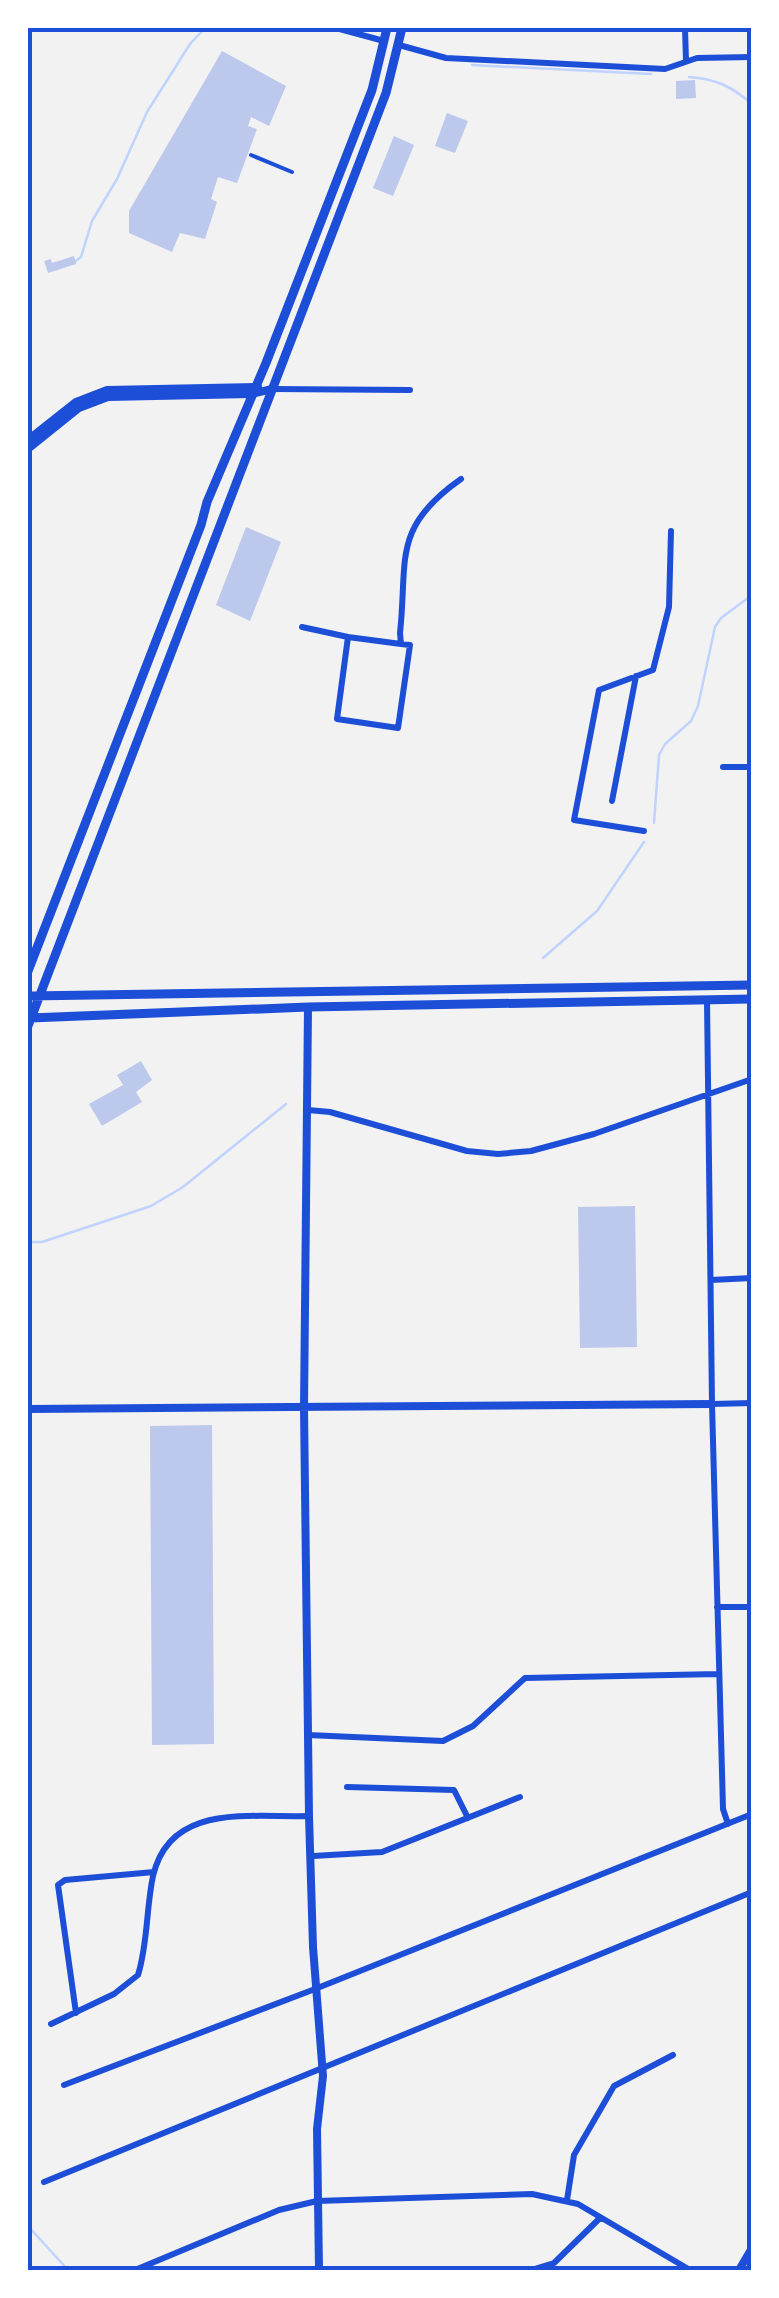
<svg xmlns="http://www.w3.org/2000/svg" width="779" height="2298" font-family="Rubik,sans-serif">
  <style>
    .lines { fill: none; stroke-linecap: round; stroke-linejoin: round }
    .stream { stroke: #bfd3fe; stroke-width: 2.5 }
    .building { fill: #bdc9ec }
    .pedestrian { stroke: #1d4ed8; stroke-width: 4 }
    .minor { stroke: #1d4ed8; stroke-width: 6 }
    .tertiary { stroke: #1d4ed8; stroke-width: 8 }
    .secondary { stroke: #1d4ed8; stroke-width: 8 }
    .primary { stroke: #1d4ed8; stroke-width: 9 }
    .neatline { fill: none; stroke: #1d4ed8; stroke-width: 4 }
  </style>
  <rect width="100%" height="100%" fill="#f2f2f2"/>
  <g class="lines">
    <!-- stream -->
    <path class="stream" d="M472,65L651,74
      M689,77C716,79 731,86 752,104
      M73,263L81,257L92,221L117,179L147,112L190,44L205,28
      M654,823L659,755L665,744L691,721L698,706L715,627L721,618L752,595
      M543,958L597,911L644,842
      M28,1242H42L151,1206L183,1187L286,1104
      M28,2226L68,2270"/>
  </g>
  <!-- building -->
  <path class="building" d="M222,51L286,86L269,126L251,117L248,126L257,129L237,183L218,177L211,199L217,202L205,239L180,233L172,252L129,233V211Z
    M695,80L696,98L676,99V81Z
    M447,113L468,121L455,153L435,146Z
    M394,136L414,145L393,196L373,188Z
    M74,256L76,264L48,273L44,261L51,259L52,263Z
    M246,527L281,542L250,621L216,605Z
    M141,1061L152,1080L136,1092L142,1102L102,1126L89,1104L123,1085L117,1075Z
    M635,1206L637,1347L580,1348L578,1207Z
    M212,1425L214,1744L152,1745L150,1426Z"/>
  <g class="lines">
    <!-- pedestrian -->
    <path class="pedestrian" d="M251,155L292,172"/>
    <!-- minor -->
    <path class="minor" d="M336,28L384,41
      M685,28L686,61
      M399,45L446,58L665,69L697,58L752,57
      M272,389L410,390
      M302,627L348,637
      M401,644L348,637L337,719L398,728L410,645L401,644L400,633C408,560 391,528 461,479
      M723,767H752
      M612,801L636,676
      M644,831L574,820L599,690L653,670L669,607L671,531
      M707,1000L712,1404L723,1809L728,1824
      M308,1110L330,1112L467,1151L498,1154L531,1151L594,1134L752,1079
      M711,1280L752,1278
      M712,1404L752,1403
      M717,1607H752
      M308,1735L443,1741L473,1726L525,1678L718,1674
      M347,1787L454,1790L468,1818
      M313,1856L382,1852L520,1797
      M76,2013L58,1885L65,1880L154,1872
      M51,2024L114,1994L138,1975C148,1943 146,1909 153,1876C170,1802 250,1818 309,1816
      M64,2085L315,1989L752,1814
      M44,2182L752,1892
      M567,2200L574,2155L614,2086L673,2055
      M135,2270L279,2210L317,2201L532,2194L578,2204L690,2270
      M531,2270L554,2263L600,2218"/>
    <!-- tertiary -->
    <path class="tertiary" d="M28,440L76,402L107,390L258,387
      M28,449L79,408L108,397L251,394L272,389
      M308,1007L304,1408L309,1816L313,1947L323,2076L317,2129L319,2270
      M28,1409L712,1404"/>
    <!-- secondary -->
    <path class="secondary" d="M739,2270L752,2248"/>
    <!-- primary -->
    <path class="primary" d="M28,971L201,525L207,502L266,363L372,90L387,28
      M28,996L752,985
      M30,1018L308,1007L752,999
      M28,1026L386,93L402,28"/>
  </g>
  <!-- border -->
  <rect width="779" height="2298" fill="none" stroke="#ffffff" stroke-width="60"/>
  <rect x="30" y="30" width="719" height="2238" class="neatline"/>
</svg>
